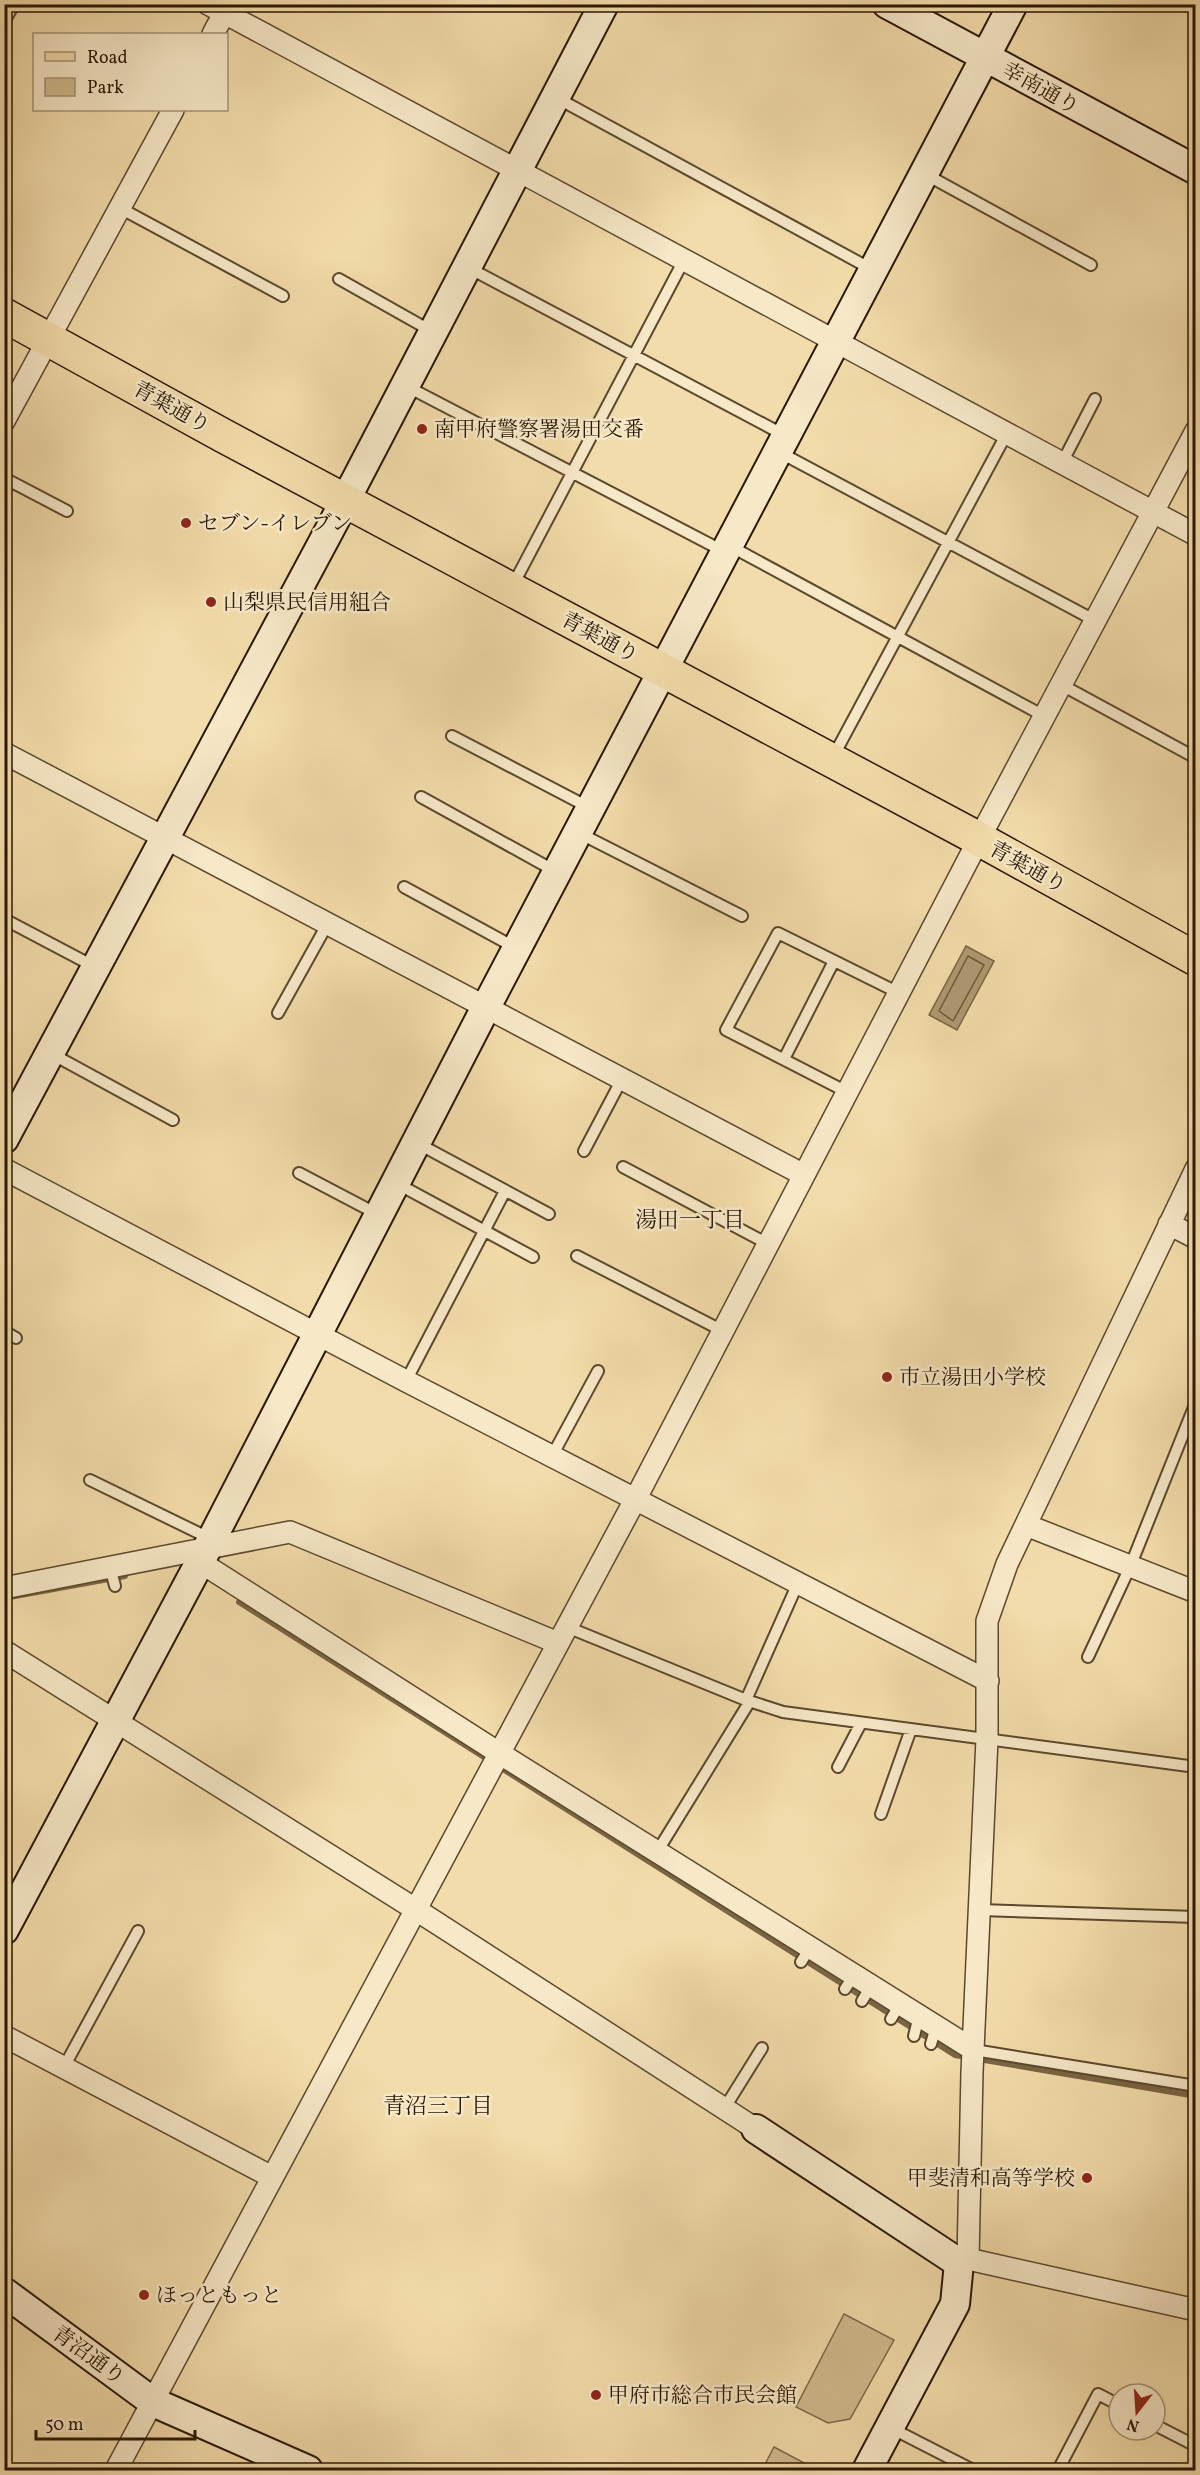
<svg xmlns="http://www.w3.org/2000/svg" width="1200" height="2475" font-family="Vollkorn,'Noto Serif JP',serif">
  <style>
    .green { fill: #d1bb8e; stroke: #7e6948; stroke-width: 1.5 }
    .water { fill: #af9971; stroke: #7a6544; stroke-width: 1.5 }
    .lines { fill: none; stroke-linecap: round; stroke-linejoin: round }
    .shore { stroke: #6c5839; stroke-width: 1.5 }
    .stream { stroke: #7a6544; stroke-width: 6 }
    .lane-casing { stroke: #5c482c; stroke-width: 14 }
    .street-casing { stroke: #5c482c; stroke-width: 24 }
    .secondary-casing { stroke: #2a1701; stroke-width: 32 }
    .primary-casing { stroke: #2a1701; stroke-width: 36 }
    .lane { stroke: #f7e8c8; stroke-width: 10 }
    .street { stroke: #f7e8c8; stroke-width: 21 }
    .secondary { stroke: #f7e8c8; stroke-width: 28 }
    .primary { stroke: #f3dcab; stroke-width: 33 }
    .poi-dot { fill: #8f2418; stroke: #f7e8c8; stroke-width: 2 }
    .labels { text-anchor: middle; stroke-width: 5; stroke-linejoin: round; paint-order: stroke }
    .street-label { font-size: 21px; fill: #2a1701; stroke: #f7e8c8 }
    .poi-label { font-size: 21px; fill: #2a1701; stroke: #f7e8c8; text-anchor: start }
    .neighbourhood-label { font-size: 22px; fill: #2a1701; stroke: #f7e8c8 }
  </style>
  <rect width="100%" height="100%" fill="#f3dcab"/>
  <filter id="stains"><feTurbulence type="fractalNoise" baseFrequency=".00333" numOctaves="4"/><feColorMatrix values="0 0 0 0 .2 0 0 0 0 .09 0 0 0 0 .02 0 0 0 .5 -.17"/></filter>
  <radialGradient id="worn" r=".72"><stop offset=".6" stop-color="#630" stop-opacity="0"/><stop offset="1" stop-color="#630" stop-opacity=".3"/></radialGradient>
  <!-- green -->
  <path class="green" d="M844,2314L894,2340L850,2419L828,2423L796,2407Z
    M774,2447L808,2465L810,2470H762Z"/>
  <!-- water -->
  <path class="water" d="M966,946L994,961L957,1030L929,1015Z"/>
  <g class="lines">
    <!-- shore -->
    <path class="shore" d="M968,956L984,965L953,1021L939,1011Z"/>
    <!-- stream -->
    <path class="stream" d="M4,1598L125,1576
      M239,1602L955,2055L1196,2096"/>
    <defs>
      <path id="lane" d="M4,22L14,4
        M557,98L873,270
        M925,174L1091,265
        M120,208L283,296
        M469,268L786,436
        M339,279L433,332
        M406,386L725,552
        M779,452L1094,620
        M1062,463L1095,399
        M4,478L67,511
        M730,546L1044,716
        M512,587L684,260
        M1060,684L1196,758
        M452,736L590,808
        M833,757L1007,433
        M421,797L555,871
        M579,833L742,916
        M404,887L516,948
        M4,919L95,967
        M278,1013L328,923
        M52,1054L173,1120
        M784,1059L834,961
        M847,1092L726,1030L778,933L899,993
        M417,1143L549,1214
        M584,1151L622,1079
        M623,1167L768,1244
        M299,1173L379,1215
        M396,1183L533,1257
        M577,1256L723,1331
        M4,1331L16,1338
        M406,1381L505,1191
        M552,1456L598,1371
        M90,1480L211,1539
        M110,1567L115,1586
        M567,1627L746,1700L783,1712L1196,1767
        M1088,1657L1130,1567L1196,1402
        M746,1700L798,1583
        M838,1767L861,1723
        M881,1814L911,1729
        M657,1852L750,1701
        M980,1910L1196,1917
        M801,1962L810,1948
        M845,1989L854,1975
        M862,2001L871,1986
        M891,2019L900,2004
        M914,2036L919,2016
        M931,2044L936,2027
        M974,2050L1196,2086
        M64,2067L138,1931
        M724,2109L762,2048
        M1155,2425L1196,2446
        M891,2428L973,2470
        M1058,2470L1098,2394L1119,2405"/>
      <path id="street" d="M208,4L1196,535
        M213,34L229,4
        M4,421L173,110
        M4,753L804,1175
        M4,1169L406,1381L988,1681
        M1169,1224L1196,1238
        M1026,1525L1196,1592
        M200,1562L499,1753L974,2050
        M4,1588L290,1532L558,1643
        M4,1651L415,1909L756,2129
        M4,2036L272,2177
        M968,2259L1196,2310
        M959,2263L968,2259L972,2072L987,1739V1621L1007,1564L1196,1169
        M116,2470L636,1498L979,839L1196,431"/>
      <path id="secondary" d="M887,4L1196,170
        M4,1139L345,501L604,4
        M4,1930L200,1562L486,1007L1013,4
        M756,2129L959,2263L955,2304L867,2470
        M4,2292L153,2402L308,2470"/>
      <path id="primary" d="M4,315L222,435L979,839L1196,959"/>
    </defs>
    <!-- lane casing -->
    <use href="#lane" class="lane-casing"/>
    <!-- street casing -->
    <use href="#street" class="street-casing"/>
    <!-- secondary casing -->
    <use href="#secondary" class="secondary-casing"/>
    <!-- primary casing -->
    <use href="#primary" class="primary-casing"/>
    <!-- lane -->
    <use href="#lane" class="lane"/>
    <!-- street -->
    <use href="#street" class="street"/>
    <!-- secondary -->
    <use href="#secondary" class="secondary"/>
    <!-- primary -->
    <use href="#primary" class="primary"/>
  </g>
  <!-- markers -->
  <g class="poi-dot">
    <circle cx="422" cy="429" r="6"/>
    <circle cx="186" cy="523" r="6"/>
    <circle cx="211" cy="602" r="6"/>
    <circle cx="887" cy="1377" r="6"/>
    <circle cx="1087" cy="2178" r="6"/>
    <circle cx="144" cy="2295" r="6"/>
    <circle cx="596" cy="2395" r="6"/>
  </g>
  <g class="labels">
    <!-- street labels -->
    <g class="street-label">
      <text transform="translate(1041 88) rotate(29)" y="7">幸南通り</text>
      <text transform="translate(172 407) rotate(29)" y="7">青葉通り</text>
      <text transform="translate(600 637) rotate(28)" y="7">青葉通り</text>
      <text transform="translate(1028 867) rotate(29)" y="7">青葉通り</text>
      <text transform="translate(89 2355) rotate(36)" y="7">青沼通り</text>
    </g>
    <!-- poi labels -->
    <g class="poi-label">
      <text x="434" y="436">南甲府警察署湯田交番</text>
      <text x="198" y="530">セブン-イレブン</text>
      <text x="223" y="609">山梨県民信用組合</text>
      <text x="899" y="1384">市立湯田小学校</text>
      <text x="1075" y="2185" text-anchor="end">甲斐清和高等学校</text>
      <text x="156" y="2302">ほっともっと</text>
      <text x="608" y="2402">甲府市総合市民会館</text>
    </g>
    <!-- neighbourhood labels -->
    <g class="neighbourhood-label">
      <text x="690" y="1227">湯田一丁目</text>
      <text x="438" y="2113">青沼三丁目</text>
    </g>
  </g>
  <!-- margin -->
  <rect width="1200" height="2475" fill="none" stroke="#f3dcab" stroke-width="24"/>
  <rect x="6" y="6" width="1188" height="2463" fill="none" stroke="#2a1701" stroke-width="3"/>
  <rect x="12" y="12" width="1176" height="2451" fill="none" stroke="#2a1701" stroke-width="1.5"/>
  <!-- legend -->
  <rect x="33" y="33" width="195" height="78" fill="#f7e8c8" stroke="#a59478" stroke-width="1.5"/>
  <rect x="45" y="52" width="30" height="9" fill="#f3dcab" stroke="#a59478" stroke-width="1.5"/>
  <text x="87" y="63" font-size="18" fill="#2a1701">Road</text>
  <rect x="45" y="78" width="30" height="18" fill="#d1bb8e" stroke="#a59478" stroke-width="1.5"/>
  <text x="87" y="93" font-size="18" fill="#2a1701">Park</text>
  <!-- north arrow -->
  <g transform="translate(1137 2412) rotate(197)"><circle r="28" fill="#f7e8c8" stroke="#a59478" stroke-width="1.5"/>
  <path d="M0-4.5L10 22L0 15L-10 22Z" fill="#8f2418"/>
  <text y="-9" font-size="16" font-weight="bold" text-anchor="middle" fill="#2a1701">N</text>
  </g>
  <!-- scale -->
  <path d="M36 2430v9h159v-9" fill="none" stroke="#2a1701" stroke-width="3"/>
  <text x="45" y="2430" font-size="18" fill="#2a1701" stroke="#f7e8c8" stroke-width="4.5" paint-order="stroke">50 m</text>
  <rect width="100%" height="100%" filter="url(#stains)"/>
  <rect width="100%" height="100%" fill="url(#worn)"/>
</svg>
